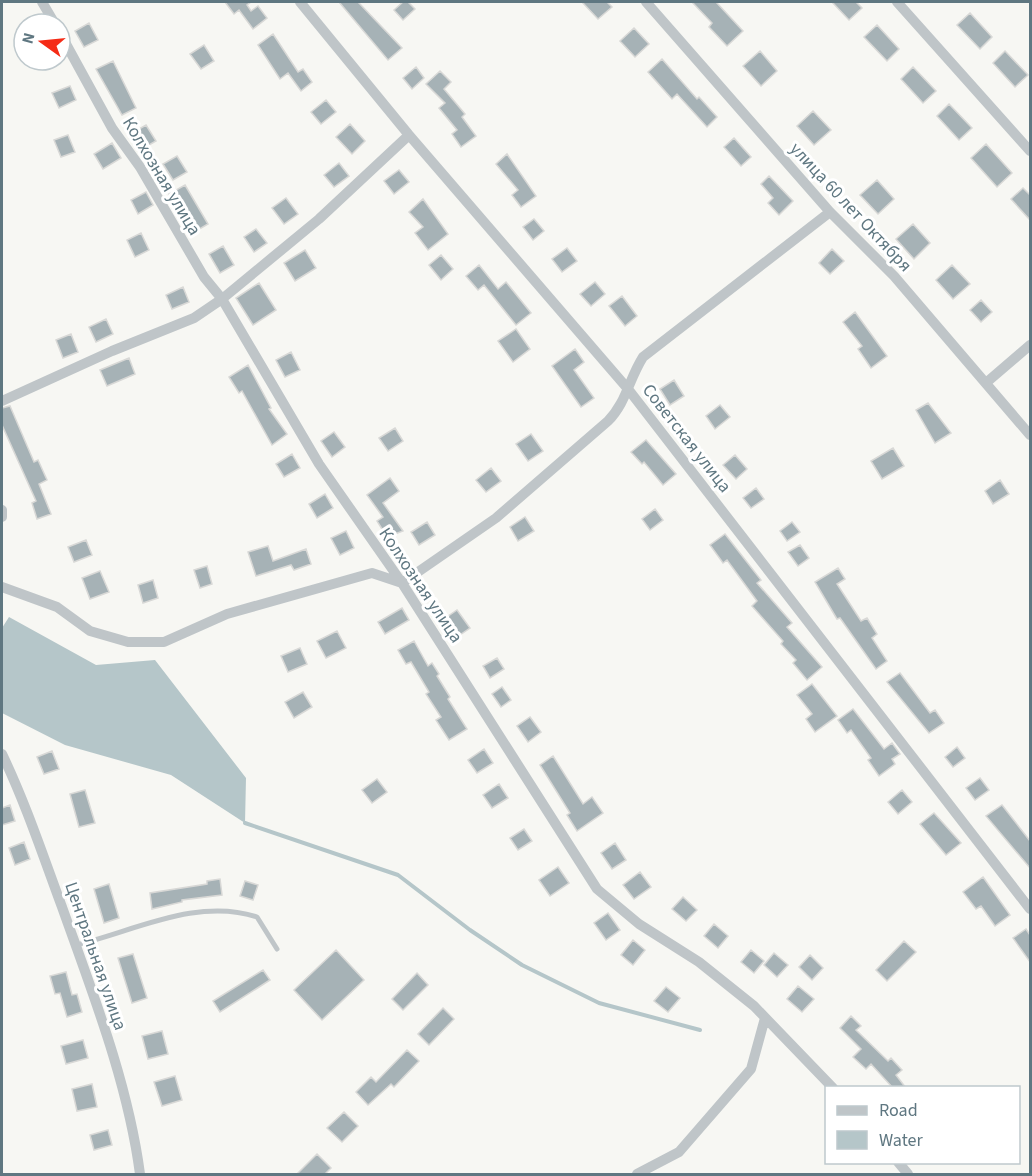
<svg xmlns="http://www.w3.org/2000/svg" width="1032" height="1176" font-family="'Source Sans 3',sans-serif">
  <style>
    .water { fill: #b5c6c9 }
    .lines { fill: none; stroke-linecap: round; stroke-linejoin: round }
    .stream { stroke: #b5c6c9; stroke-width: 4 }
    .building { fill: #a6b2b6; stroke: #d8d8d6; stroke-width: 1.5 }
    .lane { stroke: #bfc5c8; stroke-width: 5 }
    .street { stroke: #bfc5c8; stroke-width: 10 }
    .labels { text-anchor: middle; stroke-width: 6; stroke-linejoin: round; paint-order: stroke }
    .street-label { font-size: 18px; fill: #5f7781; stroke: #fff }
  </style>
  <rect width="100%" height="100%" fill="#f7f7f3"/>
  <!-- water -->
  <path class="water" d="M9,617L96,665L155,660L246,778L245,823L171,775L65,745L2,713V628Z"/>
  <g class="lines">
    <!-- stream -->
    <path class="stream" d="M245,823L398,875L470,930L522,965L599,1003L700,1030"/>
  </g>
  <!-- building -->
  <path class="building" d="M225,2H251L247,5L251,11L258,6L267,18L253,29L239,10L234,14Z
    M339,2H358L402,48L388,60Z
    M403,2H408L415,9L403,20L394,10Z
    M582,2H607L612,7L598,19Z
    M692,2H716L743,31L727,46L709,27L712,23Z
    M832,2H856L862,8L849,20Z
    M970,13L992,37L980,49L957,25Z
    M89,23L98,40L84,47L75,31Z
    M877,25L899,49L887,61L864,37Z
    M634,28L649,44L635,57L620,41Z
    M273,34L298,72L303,69L312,82L301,91L288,73L280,79L258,45Z
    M204,45L214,61L201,69L190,54Z
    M760,51L777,71L761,86L743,66Z
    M1005,51L1028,75L1015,87L993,63Z
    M662,59L697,99L699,97L717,117L707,127L677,94L672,99L648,72Z
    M113,61L136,108L122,115L96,69Z
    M416,67L424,78L412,89L403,78Z
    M913,67L936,91L923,103L901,79Z
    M440,71L451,82L444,89L465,114L462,117L476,136L461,147L452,134L457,130L439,108L445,103L426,84Z
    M70,86L76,100L59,108L52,93Z
    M326,100L336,112L321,124L311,112Z
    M949,104L972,128L959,140L937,116Z
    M813,111L831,130L814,145L797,126Z
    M350,124L365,141L352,154L336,137Z
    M146,125L156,141L142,149L132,133Z
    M68,135L75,152L61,157L54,140Z
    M734,138L751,157L741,166L724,147Z
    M112,143L121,158L103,169L94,154Z
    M986,144L1012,173L997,187L971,158Z
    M507,154L536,196L521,207L512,195L518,190L496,164Z
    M177,156L187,172L173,180L163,164Z
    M339,163L349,176L334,187L324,175Z
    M399,170L409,182L394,194L384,181Z
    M769,176L793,201L779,215L768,203L773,198L761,184Z
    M877,180L894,199L878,214L860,195Z
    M185,185L208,224L191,234L169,194Z
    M1023,188L1030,195V220L1011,199Z
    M146,192L153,205L138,214L131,200Z
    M286,198L298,214L284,224L272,208Z
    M423,199L448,234L428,250L415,233L423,227L409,212Z
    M534,219L544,231L533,240L523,227Z
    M913,224L930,243L914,259L896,239Z
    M256,229L267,243L254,252L244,237Z
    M141,233L149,250L135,257L127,240Z
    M223,246L234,265L220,273L209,254Z
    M567,248L577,261L562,272L552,259Z
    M832,249L844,261L830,274L819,263Z
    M305,250L316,268L295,281L284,263Z
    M441,255L453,269L441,280L429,265Z
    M479,265L498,289L506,282L531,313L516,325L484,285L478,290L466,276Z
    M952,265L970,284L953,299L936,280Z
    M595,282L605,294L591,306L580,294Z
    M259,283L276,310L253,325L236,298Z
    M183,287L189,302L172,309L166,295Z
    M622,296L637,316L625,326L609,306Z
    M981,300L992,312L981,322L970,310Z
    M855,312L887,356L871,368L858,349L862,346L843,322Z
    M106,319L113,334L96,342L89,327Z
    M516,329L530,349L513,362L498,341Z
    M71,334L78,352L63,358L56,340Z
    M575,349L584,362L574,370L594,398L581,407L552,366Z
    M291,352L300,370L285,377L276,360Z
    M129,358L135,374L107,386L100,370Z
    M248,365L271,408L269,409L287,434L272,445L242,391L239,393L229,377Z
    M674,380L684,396L670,405L660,389Z
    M928,403L951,433L935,443L916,410Z
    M720,405L730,417L715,429L706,416Z
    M10,406L34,462L38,460L47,480L39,484L51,514L37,519L32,503L36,501L2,425V408Z
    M395,428L403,441L388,451L379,438Z
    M334,432L345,447L332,457L321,441Z
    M531,434L543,451L528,461L516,444Z
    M646,440L676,474L663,485L644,462L642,464L631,452Z
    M893,448L904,466L882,479L871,461Z
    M292,454L300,468L284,477L276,464Z
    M735,455L747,469L736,479L723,465Z
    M491,468L501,481L486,492L476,480Z
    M390,478L399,491L383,503L403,531L387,537L377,521L383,517L367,495Z
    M1000,480L1009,494L993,504L985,491Z
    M756,488L764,499L751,508L743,498Z
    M325,494L333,508L317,518L309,504Z
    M655,509L663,520L650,530L642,519Z
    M525,517L534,531L518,541L510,527Z
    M427,522L435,535L419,545L411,532Z
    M792,522L800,532L787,541L780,531Z
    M346,531L354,548L340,555L331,538Z
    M725,534L761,580L757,583L792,623L787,627L822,667L807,680L793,663L796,660L781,644L783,641L752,606L757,601L727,560L723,563L710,545Z
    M86,540L92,555L74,562L68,547Z
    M800,545L809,558L798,566L788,552Z
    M268,546L273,561L306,549L311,564L294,570L291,565L256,576L248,552Z
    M207,566L212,584L200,588L194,570Z
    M838,568L845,579L837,584L861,621L867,618L877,634L872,638L887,661L876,669L840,618L837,619L815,582Z
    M100,571L109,592L90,599L82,578Z
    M153,580L158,598L143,603L138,585Z
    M402,608L409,620L385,634L378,622Z
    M457,610L470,628L454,639L441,621Z
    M337,631L346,648L326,658L317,641Z
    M414,641L428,666L432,663L439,674L437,676L450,697L448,699L467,729L449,740L436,720L441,717L426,694L429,692L411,662L406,664L398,650Z
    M300,648L307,664L288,672L281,656Z
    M497,658L504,669L490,678L483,666Z
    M900,673L930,713L935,710L944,723L929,733L887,682Z
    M812,684L837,716L815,732L806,719L812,714L797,695Z
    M502,687L511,700L501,707L492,694Z
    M303,692L312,707L294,718L285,702Z
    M853,709L884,749L892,743L900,754L892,759L895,764L879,776L868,760L871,758L851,730L847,733L838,720Z
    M530,717L541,732L528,742L517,726Z
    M957,747L965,758L953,767L945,757Z
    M484,749L493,763L477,773L468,760Z
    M52,751L59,769L44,774L37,757Z
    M553,756L583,804L592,797L603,813L577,831L567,815L570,813L540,765Z
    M980,778L989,790L975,800L966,788Z
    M377,779L387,792L372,803L362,790Z
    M499,784L508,798L492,808L483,795Z
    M85,790L95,823L79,827L70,794Z
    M902,790L912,802L898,814L888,802Z
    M10,805L15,821L2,825V808Z
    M1002,805L1030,841V868L986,816Z
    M934,813L961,843L946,855L920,824Z
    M524,829L532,841L518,850L510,838Z
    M24,842L30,859L15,865L9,848Z
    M615,843L626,860L612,869L601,853Z
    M558,867L569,883L550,896L539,880Z
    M640,872L651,887L634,899L623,885Z
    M983,877L1010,915L995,926L981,906L976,909L963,892Z
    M220,879L222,895L182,900V902L152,909L150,893L207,884V881Z
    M245,881L258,885L253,900L240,896Z
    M109,884L119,918L104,923L94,889Z
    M683,897L697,910L686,921L672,909Z
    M608,913L620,930L606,940L594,923Z
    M714,924L728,936L718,948L704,936Z
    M1026,929L1030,935V962L1013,938Z
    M633,940L645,950L633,965L621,955Z
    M904,941L916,952L887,981L876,970Z
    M336,950L364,980L322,1020L294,990Z
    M751,950L764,961L754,973L741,962Z
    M774,953L788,965L777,977L764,965Z
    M133,954L147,998L132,1003L118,958Z
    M810,955L823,968L812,980L799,967Z
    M263,970L270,980L220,1012L213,1001Z
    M66,972L72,995L77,994L82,1012L67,1017L60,993L55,994L50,976Z
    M417,973L428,985L403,1010L392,999Z
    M798,986L814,999L802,1012L787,999Z
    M666,987L680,998L668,1012L654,1001Z
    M443,1008L454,1019L429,1045L418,1034Z
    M851,1016L861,1026L856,1030L888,1061L891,1058L902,1070L896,1075L906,1088H893L871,1064L866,1069L853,1057L861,1049L840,1028Z
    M162,1031L168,1054L148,1059L142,1036Z
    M83,1040L88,1058L66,1064L61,1046Z
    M407,1050L419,1061L394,1087L391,1084L368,1105L356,1092L371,1077L376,1082Z
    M175,1076L182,1100L162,1106L154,1082Z
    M92,1084L97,1107L77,1111L72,1089Z
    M344,1112L358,1126L342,1142L327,1128Z
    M108,1130L112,1145L94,1150L90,1135Z
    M317,1154L331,1168L325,1174H297Z"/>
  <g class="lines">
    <!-- lane -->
    <path class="lane" d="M76,945C134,931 198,897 257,917L277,949"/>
    <!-- street -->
    <path class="street" d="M42,2L55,24
      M300,2L409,135L628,389L1030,909
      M646,2L830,212L894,276L1030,435
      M897,2L1030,151
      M60,33L112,128L140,167L204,277L222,299L319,464L402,583L597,889L639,924L699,962L754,1006L833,1088
      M987,382L1030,345
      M2,401L112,351L194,318L222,299L319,219L409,135
      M2,510V517
      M2,587L57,607L90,631L128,642H164L227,614L372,573L402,583L496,518L608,421C626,403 629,379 643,357L830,212
      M2,754C26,804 43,856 62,907C93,994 128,1083 140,1174
      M898,1162L908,1174
      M637,1174L679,1152L751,1069L765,1018"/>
  </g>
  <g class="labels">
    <!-- street labels -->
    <g class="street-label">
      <text transform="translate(162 176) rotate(59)" y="6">Колхозная улица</text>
      <text transform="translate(851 207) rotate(47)" y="6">улица 60 лет Октября</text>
      <text transform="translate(687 438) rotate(52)" y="6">Советская улица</text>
      <text transform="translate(421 585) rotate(56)" y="6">Колхозная улица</text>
      <text transform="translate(96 956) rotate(71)" y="6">Центральная улица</text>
    </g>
  </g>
  <!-- border -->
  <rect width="1032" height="1176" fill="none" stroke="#5f7781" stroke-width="6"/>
  <!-- legend -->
  <rect x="825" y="1086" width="195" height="78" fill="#ffffff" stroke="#bfc9cd" stroke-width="1.5"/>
  <rect x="837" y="1106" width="30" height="9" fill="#bfc5c8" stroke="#bfc9cd" stroke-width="1.5"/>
  <text x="879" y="1116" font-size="18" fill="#5f7781">Road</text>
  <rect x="837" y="1131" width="30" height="18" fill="#b5c6c9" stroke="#bfc9cd" stroke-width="1.5"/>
  <text x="879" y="1146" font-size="18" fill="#5f7781">Water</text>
  <!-- north arrow -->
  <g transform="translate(42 42) rotate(285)"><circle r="28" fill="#ffffff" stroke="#bfc9cd" stroke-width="1.5"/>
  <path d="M0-4.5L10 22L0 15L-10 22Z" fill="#f52b16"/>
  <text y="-9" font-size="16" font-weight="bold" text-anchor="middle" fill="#5f7781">N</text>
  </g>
</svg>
